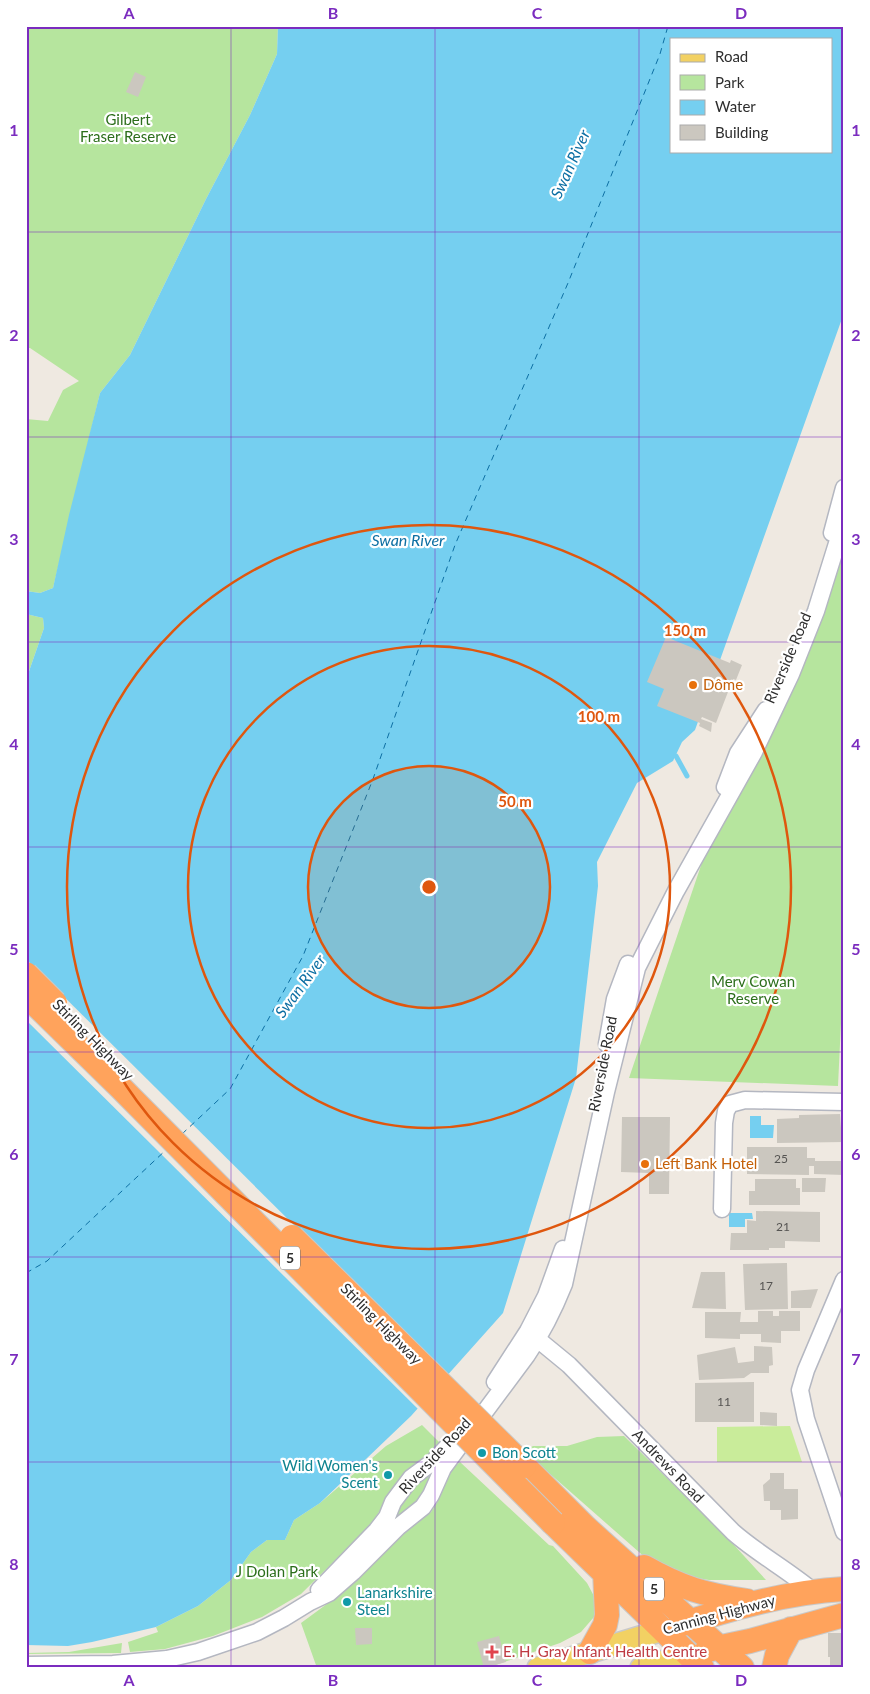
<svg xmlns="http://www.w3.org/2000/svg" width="870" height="1694" font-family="Lato,sans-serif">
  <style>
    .green { fill: #b6e59e }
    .pitch { fill: #c9ec9a }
    .water { fill: #75cff0; fill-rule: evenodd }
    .pier { fill: #efe9e1 }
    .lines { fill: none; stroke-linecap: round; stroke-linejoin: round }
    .stream { stroke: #75cff0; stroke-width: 5 }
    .ferry { stroke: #0d6fa3; stroke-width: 1; stroke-dasharray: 6 5; stroke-linecap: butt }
    .building { fill: #cbc7bf }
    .minor-casing { stroke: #b4b7c1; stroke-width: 19 }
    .major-casing { stroke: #c9c9c9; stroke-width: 24 }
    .highway-casing { stroke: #c9c9c9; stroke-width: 26 }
    .minor { stroke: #fff; stroke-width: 16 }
    .major { stroke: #f2d163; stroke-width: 21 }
    .highway { stroke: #ffa35c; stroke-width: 24 }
    .highway-bridge-casing { stroke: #c9c9c9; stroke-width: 26; stroke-linecap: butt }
    .highway-bridge { stroke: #ffa35c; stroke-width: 24 }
    .grid { fill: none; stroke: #7b2cbf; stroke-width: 1; stroke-opacity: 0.55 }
    .ring { fill: none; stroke: #df570e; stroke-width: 2.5 }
    .food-dot { fill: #e8710a; stroke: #fff; stroke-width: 2 }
    .culture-dot { fill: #0f9aa8; stroke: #fff; stroke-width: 2 }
    .health-dot { fill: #e0444e; stroke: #fff; stroke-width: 2 }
    .labels { text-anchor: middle; stroke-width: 4.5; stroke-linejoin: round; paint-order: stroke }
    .number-label { font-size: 12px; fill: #555452 }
    .shield { fill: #fff; stroke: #6d6d6d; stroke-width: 1 }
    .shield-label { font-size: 14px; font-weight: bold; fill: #2e2e2e }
    .park-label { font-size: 15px; fill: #2c6e1b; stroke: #fff }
    .street-label { font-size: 15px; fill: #2e2e2e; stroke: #fff }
    .food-label { font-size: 15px; fill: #c56008; stroke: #fff; text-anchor: start }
    .culture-label { font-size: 15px; fill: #0d838f; stroke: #fff; text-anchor: start }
    .health-label { font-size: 15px; fill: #be3a42; stroke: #fff; text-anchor: start }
    .water-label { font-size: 16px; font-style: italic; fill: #0d6fa3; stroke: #fff }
    .centre { fill: #df570e; stroke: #fff; stroke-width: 2.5 }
    .ring-label { font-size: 15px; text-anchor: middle; font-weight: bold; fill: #df570e; stroke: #fff; stroke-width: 4.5; stroke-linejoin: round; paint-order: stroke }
    .neatline { fill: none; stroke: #7b2cbf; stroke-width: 2 }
    .grid-label { font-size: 16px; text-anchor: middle; font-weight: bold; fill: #7b2cbf }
  </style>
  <rect width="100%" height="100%" fill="#efe9e1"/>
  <!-- green -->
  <path class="green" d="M26,26H278L277,54L250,115L206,199L130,355L100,393L53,588L40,593L26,591V419L48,421L63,390L79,381L30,348H26Z
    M844,535V960L838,1086L629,1078L713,830Z
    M26,614L43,618L44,628L26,680Z
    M422,1425L441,1444L430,1455L398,1481L371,1525L301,1594L262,1617L213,1636L165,1649L130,1652L128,1642L158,1632L156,1627L198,1606L231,1580L251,1552L267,1540H285L294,1520L320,1503L386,1446Z
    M624,1436L723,1533L766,1580H709L691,1577L648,1560L524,1451L533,1446H567L597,1437Z
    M460,1462L549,1545L553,1546L587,1583L595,1598L596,1608L594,1617L581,1632L560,1643L487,1668H317L301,1623L346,1590L401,1536L431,1512L438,1501L453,1468Z
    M435,1468L426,1497L393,1525C390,1499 417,1482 435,1468Z
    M122,1643L121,1653L26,1654V1653L69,1652Z"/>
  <!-- pitch -->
  <path class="pitch" d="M790,1426L802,1462H717V1427Z"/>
  <!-- water -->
  <path class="water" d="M278,26H844V313L695,730L682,742L673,761L637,783L597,862L598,886L576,1078L503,1313L411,1416L320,1503L294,1520L285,1540H267L251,1552L231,1580L198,1606L156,1627L92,1642L68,1646L26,1645V680L44,628L43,618L26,614V591L40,593L53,588L69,515L100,393L130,355L206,199L250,115L277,54ZM671,39H831V151H671Z
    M750,1116H761V1125H774L773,1138H750Z
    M752,1213L753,1219H745V1227H729V1213Z"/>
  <!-- pier -->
  <path class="pier" d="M26,959L448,1378L419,1410L26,1020Z"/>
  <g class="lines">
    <!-- stream -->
    <path class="stream" d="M676,756L687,776"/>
    <!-- ferry -->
    <path class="ferry" d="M182,1134L230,1089L303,956L373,779L455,545L568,283L660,54L668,26
      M26,1273L47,1261L167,1149"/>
  </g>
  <!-- building -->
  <path class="building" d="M135,72L146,77L138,97L126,92Z
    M666,637L730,663L731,660L742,665L736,680L733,679L716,723L702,717L701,719L712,723L711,732L699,726L700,723L657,706L664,689L647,682Z
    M840,1114L841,1128H844V1142L777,1143V1119L799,1118V1115Z
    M622,1117H670L669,1194H649V1173L621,1172Z
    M747,1147H807V1158H815V1161H844V1175L814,1174V1166H809V1175L747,1174Z
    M802,1178H826L825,1192H802Z
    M755,1179H796V1188H800V1205H749V1191H755Z
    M756,1211L820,1212V1242L785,1241V1248H769V1250H730L731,1233H747V1220L756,1221Z
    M787,1263L788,1309L745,1310L743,1264Z
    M701,1272H725L726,1309L692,1308Z
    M818,1289L811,1308H791V1291Z
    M758,1311H773V1316H779V1311H800V1331H781V1343L761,1342V1334H740V1339L705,1338V1312H741L740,1322H758Z
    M754,1346L772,1347L773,1365L769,1366V1373H751L744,1378L699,1380L697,1355L735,1347L738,1363L754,1361Z
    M754,1382V1422H695V1383Z
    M760,1412L777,1413V1426L760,1425Z
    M770,1473H784V1489H798V1519L781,1520V1510H770V1501H764L763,1485L770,1479Z
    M355,1628H372V1644L356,1645Z
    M828,1633H844V1668H830V1657H828Z
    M499,1636L506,1662L484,1668L477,1642Z"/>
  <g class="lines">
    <defs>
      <path id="minor" d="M832,533L844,488
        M725,787L738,753L766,710
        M607,1044L615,999L628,964
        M722,1209L724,1123L726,1111L730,1104L745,1100L844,1102
        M844,1280L806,1370L800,1390L806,1419L844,1532
        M530,1333L569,1365L733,1532C758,1554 788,1570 814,1592
        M495,1382L528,1331L546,1296L563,1249
        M319,1590L377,1530L387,1517L393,1502L411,1478L434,1461L448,1446
        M26,1665L113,1664L167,1659L198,1652L257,1632L284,1618L310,1602L329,1593L353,1572L398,1527L423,1507L431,1495L443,1468L527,1355C542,1333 554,1309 564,1284L606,1092L637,968L676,891L754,752L791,674L816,611L844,521"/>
      <path id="major" d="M538,1668L663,1630
        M641,1668L688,1654"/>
      <path id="highway" d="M524,1466L585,1527L742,1668
        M553,1523L702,1668
        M644,1567C681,1588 705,1595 747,1601
        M679,1625C733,1608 787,1592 844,1589
        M707,1650L750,1641L844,1615
        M590,1652L605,1625L607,1615L605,1572
        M774,1668L777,1655L791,1629"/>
    </defs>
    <!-- minor casing -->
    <use href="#minor" class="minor-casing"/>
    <!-- major casing -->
    <use href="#major" class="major-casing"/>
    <!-- highway casing -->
    <use href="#highway" class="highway-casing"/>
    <!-- minor -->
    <use href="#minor" class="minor"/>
    <!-- major -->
    <use href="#major" class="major"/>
    <!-- highway -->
    <use href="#highway" class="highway"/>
    <defs>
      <path id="highway-bridge" d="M26,974L55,1003
        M26,995L120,1087L553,1523
        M292,1237L524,1466"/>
    </defs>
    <!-- highway-bridge casing -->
    <use href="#highway-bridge" class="highway-bridge-casing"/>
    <!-- highway-bridge -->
    <use href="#highway-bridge" class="highway-bridge"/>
  </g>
  <!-- grid -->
  <path class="grid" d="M231,26V1668M435,26V1668M639,26V1668M26,232H844M26,437H844M26,642H844M26,847H844M26,1052H844M26,1257H844M26,1462H844"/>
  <!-- distance rings -->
  <circle cx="429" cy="887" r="121" fill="#df570e" fill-opacity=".12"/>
  <g class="ring">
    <circle cx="429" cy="887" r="121"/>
    <circle cx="429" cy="887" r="241"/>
    <circle cx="429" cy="887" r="362"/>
  </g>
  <!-- markers -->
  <g class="food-dot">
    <circle cx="693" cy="685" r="5"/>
    <circle cx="645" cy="1164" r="5"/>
  </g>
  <g class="culture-dot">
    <circle cx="482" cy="1453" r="5"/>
    <circle cx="388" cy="1475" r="5"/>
    <circle cx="347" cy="1602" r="5"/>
  </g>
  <path class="health-dot" d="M489.5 1644.5h5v5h5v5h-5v5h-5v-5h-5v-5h5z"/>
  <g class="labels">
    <!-- number labels -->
    <g class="number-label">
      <text x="781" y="1163">25</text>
      <text x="783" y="1231">21</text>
      <text x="766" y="1290">17</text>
      <text x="724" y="1406">11</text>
    </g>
    <!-- shield labels -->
    <g class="shield">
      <rect x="280" y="1246.5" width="20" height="23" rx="4"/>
      <rect x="644" y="1577.5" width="20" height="23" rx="4"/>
    </g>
    <g class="shield-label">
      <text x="290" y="1263">5</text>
      <text x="654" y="1594">5</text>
    </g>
    <!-- park labels -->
    <g class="park-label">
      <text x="128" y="125">Gilbert<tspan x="128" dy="17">Fraser Reserve</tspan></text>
      <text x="753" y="987">Merv Cowan<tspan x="753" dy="17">Reserve</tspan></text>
      <text x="277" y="1577">J Dolan Park</text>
    </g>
    <!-- street labels -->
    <g class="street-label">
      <text transform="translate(788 658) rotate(-67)" y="5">Riverside Road</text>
      <text transform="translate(93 1040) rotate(45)" y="5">Stirling Highway</text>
      <text transform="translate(603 1064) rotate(-79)" y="5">Riverside Road</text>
      <text transform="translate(381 1324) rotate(45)" y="5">Stirling Highway</text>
      <text transform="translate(435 1456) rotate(-47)" y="5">Riverside Road</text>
      <text transform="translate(668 1466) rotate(46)" y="5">Andrews Road</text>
      <text transform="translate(719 1615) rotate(-15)" y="5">Canning Highway</text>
    </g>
    <!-- food labels -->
    <g class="food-label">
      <text x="703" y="690">Dôme</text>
      <text x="655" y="1169">Left Bank Hotel</text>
    </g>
    <!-- culture labels -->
    <g class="culture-label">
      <text x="492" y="1458">Bon Scott</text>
      <text x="378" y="1471" text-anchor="end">Wild Women's<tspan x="378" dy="17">Scent</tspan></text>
      <text x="357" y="1598">Lanarkshire<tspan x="357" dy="17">Steel</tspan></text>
    </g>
    <!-- health labels -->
    <g class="health-label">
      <text x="503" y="1657">E. H. Gray Infant Health Centre</text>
    </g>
    <!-- water labels -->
    <g class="water-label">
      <text transform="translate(570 164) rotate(-66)" y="6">Swan River</text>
      <text x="408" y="546">Swan River</text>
      <text transform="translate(300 986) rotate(-54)" y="6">Swan River</text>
    </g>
  </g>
  <circle cx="429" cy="887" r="8" class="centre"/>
  <g class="ring-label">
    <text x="685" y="636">150 m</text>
    <text x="599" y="722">100 m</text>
    <text x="515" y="807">50 m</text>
  </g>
  <!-- border -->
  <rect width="870" height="1694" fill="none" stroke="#ffffff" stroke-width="55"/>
  <!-- legend -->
  <rect x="670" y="38" width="162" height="115" fill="#ffffff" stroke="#ababab"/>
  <rect x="680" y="54" width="25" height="8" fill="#f2d163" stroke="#ababab"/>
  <text x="715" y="62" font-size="15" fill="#2e2e2e">Road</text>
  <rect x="680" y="75" width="25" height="15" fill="#b6e59e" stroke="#ababab"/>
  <text x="715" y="88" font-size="15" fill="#2e2e2e">Park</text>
  <rect x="680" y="100" width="25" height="15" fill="#75cff0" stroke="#ababab"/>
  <text x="715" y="112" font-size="15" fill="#2e2e2e">Water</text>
  <rect x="680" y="125" width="25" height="15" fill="#cbc7bf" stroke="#ababab"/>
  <text x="715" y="138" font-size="15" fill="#2e2e2e">Building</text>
  <rect x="28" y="28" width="814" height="1638" class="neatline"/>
  <g class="grid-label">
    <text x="129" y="19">A</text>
    <text x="333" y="19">B</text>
    <text x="537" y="19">C</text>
    <text x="741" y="19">D</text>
    <text x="14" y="136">1</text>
    <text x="856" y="136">1</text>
    <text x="14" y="341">2</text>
    <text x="856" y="341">2</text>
    <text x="14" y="545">3</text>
    <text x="856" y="545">3</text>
    <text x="14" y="750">4</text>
    <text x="856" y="750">4</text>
    <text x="14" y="955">5</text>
    <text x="856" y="955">5</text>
    <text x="14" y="1160">6</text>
    <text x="856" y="1160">6</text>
    <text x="14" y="1365">7</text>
    <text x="856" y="1365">7</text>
    <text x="14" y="1570">8</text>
    <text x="856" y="1570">8</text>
    <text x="129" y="1686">A</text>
    <text x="333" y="1686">B</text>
    <text x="537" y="1686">C</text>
    <text x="741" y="1686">D</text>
  </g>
</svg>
